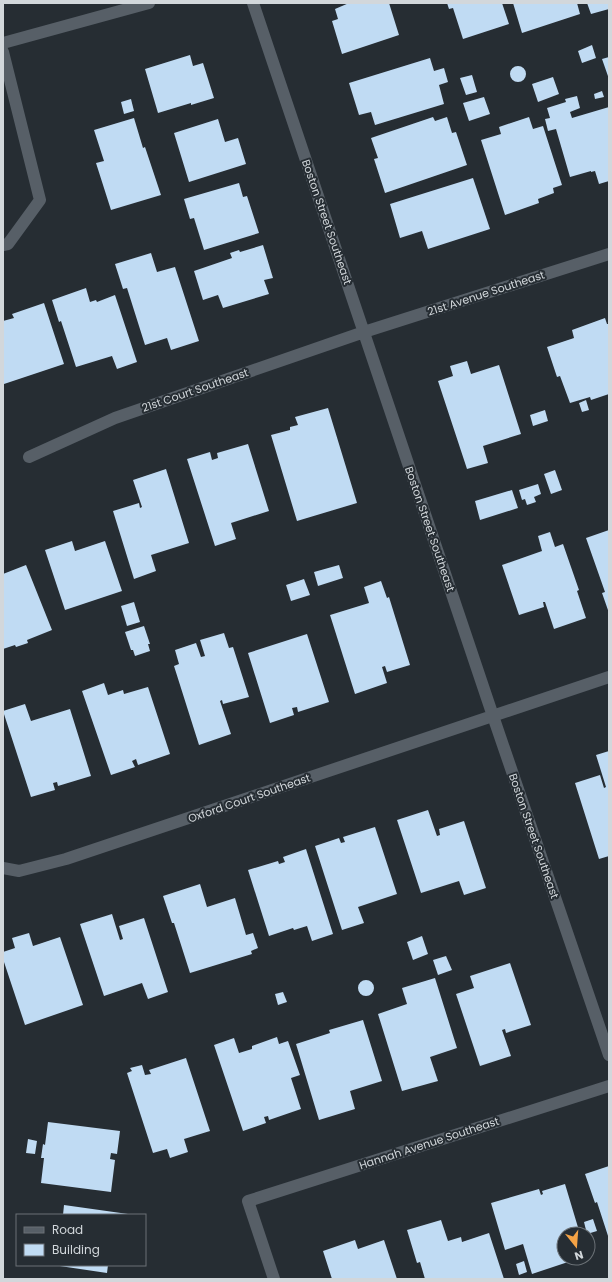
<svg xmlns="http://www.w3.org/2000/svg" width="612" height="1282" font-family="Poppins,sans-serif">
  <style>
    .building { fill: #c0dbf3 }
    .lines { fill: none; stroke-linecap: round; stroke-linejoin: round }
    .minor { stroke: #575f67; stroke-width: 12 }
    .labels { text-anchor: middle; stroke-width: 4; stroke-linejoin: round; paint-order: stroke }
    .street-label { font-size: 11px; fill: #d2d7db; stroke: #262d33 }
  </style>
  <rect width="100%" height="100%" fill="#262d33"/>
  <!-- building -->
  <path class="building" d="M349,3H389L399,35L342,54L332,21L338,19L335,9Z
    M447,3H502L509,24L463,39L453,8L449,9Z
    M513,3H577L580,14L522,33Z
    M587,3H609V9L591,14Z
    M592,45L596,58L582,63L578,51Z
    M190,55L193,66L203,63L214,98L191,105V103L158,113L145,69Z
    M609,57V79L602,59Z
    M430,58L434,71L444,68L448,82L439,85L444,104L375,125L371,112L359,115L349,83Z
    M510 74a8 8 0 1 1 16 0a8 8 0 1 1-16 0Z
    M472,75L477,92L466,95L460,78Z
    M553,77L559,94L538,102L532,84Z
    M602,91L604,97L595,99L594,94Z
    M577,96L580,108L570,112L572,118L609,107V181L599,184L595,171L591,172V171L570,177L556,129L548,131L545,119L550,118L547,108L566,102L565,99Z
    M484,97L490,114L469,121L463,103Z
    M131,99L134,111L124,114L121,102Z
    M433,117L435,121L447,117L452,133L456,132L467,165L385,193L374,159L378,158L371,138Z
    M529,117L533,129L543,126L562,185L553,188L554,193L538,199L539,203L505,215L481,140L501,134L499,127Z
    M134,118L143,148L145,147L161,195L111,210L96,163L104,161L94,130Z
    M218,119L225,142L238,138L246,164L189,182L174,133Z
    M473,178L490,229L428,249L422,231L400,238L390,204Z
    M239,183L243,197L247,196L259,233L204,250L194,218L190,219L184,199Z
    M263,245L273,278L264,280L269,294L223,308L218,295L203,300L194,271L232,258L230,253L239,250L240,252Z
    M151,253L157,272L175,267L199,341L171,350L167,338L145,345L127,288L123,289L115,264Z
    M86,288L90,302L96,300L97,302L115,295L137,362L117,369L112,356L76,367L61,321L59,322L52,300Z
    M44,303L64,364L4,384L3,321L14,318L12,314Z
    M605,318L607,324H609V394L591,400L590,397L570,403L560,376L557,377L547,347L574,338L572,330Z
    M467,361L471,374L499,365L521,434L483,446L488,463L467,469L438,381L453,376L450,366Z
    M586,400L589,410L582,412L579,403Z
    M328,408L357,503L297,521L271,435L290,430V427L298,425L295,417Z
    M545,410L548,421L533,426L530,415Z
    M248,444L269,511L231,523L236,539L215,546L187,459L210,452L212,460L218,458L217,453Z
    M166,469L189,543L151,555L156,571L134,579L113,511L139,503L140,508L142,507L133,480Z
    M555,470L562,490L551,494L544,474Z
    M538,484L541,494L534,497L536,502L527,505L525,499L522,500L519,490Z
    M512,490L518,508L480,520L475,501Z
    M609,530V613L602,593L605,592L586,538Z
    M550,532L555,547L563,544L579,590L577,591L586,618L554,629L545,602H543L544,607L519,615L502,565L542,551L538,536Z
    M72,541L75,551L105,541L122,591L65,610L45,550Z
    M26,565L52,630L27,640L28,643L16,647L15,645L3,649V574Z
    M339,565L343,578L318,586L314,572Z
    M304,579L310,595L291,601L286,585Z
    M381,581L387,598L389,597L410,665L387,672L385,666L382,667L387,683L355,694L330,615L369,603L364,587Z
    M134,602L140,622L127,626L121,606Z
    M144,626L150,644H148L150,651L135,656L133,650H131L125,632Z
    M224,633L229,648L233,647L249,697L223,704L222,700L220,701L231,734L199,745L174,666L179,664L175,650L196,643L201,657L205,656L200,640Z
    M307,634L329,702L298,712L297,707L292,708L294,715L270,723L248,653Z
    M104,683L108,695L123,690L124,694L148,687L170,754L138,765L136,759L132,761L135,767L111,775L82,691Z
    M25,704L31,721L70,709L91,776L58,786L57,782L53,783L55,790L31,797L3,711Z
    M609,751V856L599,859L575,783L600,775L604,788L606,787L596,755Z
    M428,810L437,836L440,835L439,829L464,821L486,888L464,895L459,881L421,893L397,820Z
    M375,827L397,894L358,907L364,923L342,930L315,846L339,838L341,843L345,842L343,837Z
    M306,849L333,934L312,941L307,926L294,930L293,928L269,936L248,870L278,861L279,864L285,862L283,857Z
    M200,884L207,907L235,898L246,935L253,933L258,948L251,951L252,954L190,973L174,923H172L163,896Z
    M112,914L120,940L123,939L119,926L144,918L168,992L148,999L142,983L104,996L80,924Z
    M29,933L33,946L60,937L83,1005L25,1025L3,959V952L15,948L12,938Z
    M422,936L428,954L413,960L407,942Z
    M446,956L452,970L438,975L433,960Z
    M510,963L531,1025L506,1033L505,1029L502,1030L511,1056L480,1066L456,994L474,988L470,976Z
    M435,978L457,1048L430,1057L438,1081L402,1091L378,1014L407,1004L402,988Z
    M358 988a8 8 0 1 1 16 0a8 8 0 1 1-16 0Z
    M283,992L287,1002L278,1005L275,994Z
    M363,1020L382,1081L350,1091L355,1109L319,1120L296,1044L330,1033L329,1030Z
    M277,1037L279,1044L288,1041L300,1075L291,1078L301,1109L269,1120L268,1116L264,1117L266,1123L243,1131L214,1045L234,1038L239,1053L252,1049V1046Z
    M186,1058L210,1131L184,1139L188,1152L170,1158L167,1149L153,1153L127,1073L132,1071L130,1068L142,1065L145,1075L151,1074L149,1070Z
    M48,1122L120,1131L117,1154L111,1153L110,1159L115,1160L111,1192L41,1183L44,1158H41L43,1144L45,1145Z
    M28,1139L37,1141L35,1154L26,1153Z
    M609,1166V1239L597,1202L595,1203L585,1174Z
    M565,1184L580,1234H564V1258H580L532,1274L523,1244L505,1250L491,1203L539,1189L541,1195L543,1194L542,1191Z
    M64,1205L128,1214L127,1215H63Z
    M593,1219L597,1231L587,1234L584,1222Z
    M441,1220L448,1241L461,1237L462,1242L489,1233L504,1279H425L420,1262L417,1263L407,1230Z
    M355,1240L358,1249L384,1240L397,1279H332L323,1251Z
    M524,1261L527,1272L519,1275L516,1264Z
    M53,1265H108L107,1273Z"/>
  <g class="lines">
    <!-- minor -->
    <path class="minor" d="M253,3L493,716L609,1055
      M3,43L149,3
      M3,52L40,200L8,244L3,245
      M29,457L115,418L364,332L609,254
      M3,868L19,871L66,859L609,677
      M274,1279L248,1201L609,1086"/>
  </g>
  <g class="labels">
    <!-- street labels -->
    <g class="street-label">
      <text transform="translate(327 222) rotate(71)" y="4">Boston Street Southeast</text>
      <text transform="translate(486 293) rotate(-18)" y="4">21st Avenue Southeast</text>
      <text transform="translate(195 390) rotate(-19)" y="4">21st Court Southeast</text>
      <text transform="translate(430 529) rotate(71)" y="4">Boston Street Southeast</text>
      <text transform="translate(249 798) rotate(-19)" y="4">Oxford Court Southeast</text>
      <text transform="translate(534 836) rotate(71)" y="4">Boston Street Southeast</text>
      <text transform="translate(429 1143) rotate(-18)" y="4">Hannah Avenue Southeast</text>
    </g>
  </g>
  <!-- border -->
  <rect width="612" height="1282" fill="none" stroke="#d2d7db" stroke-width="8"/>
  <!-- legend -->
  <rect x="16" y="1214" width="130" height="52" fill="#262d33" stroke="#6b7176"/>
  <rect x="24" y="1227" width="20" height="6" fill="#575f67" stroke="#6b7176"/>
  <text x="52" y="1234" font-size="12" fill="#d2d7db">Road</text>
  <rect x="24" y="1244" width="20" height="12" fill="#c0dbf3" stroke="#6b7176"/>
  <text x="52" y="1254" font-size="12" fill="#d2d7db">Building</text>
  <!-- north arrow -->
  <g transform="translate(576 1246) rotate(163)"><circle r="19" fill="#262d33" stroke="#6b7176"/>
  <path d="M0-3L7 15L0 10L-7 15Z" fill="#f5a346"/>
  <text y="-6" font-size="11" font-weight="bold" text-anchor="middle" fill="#d2d7db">N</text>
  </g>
</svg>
